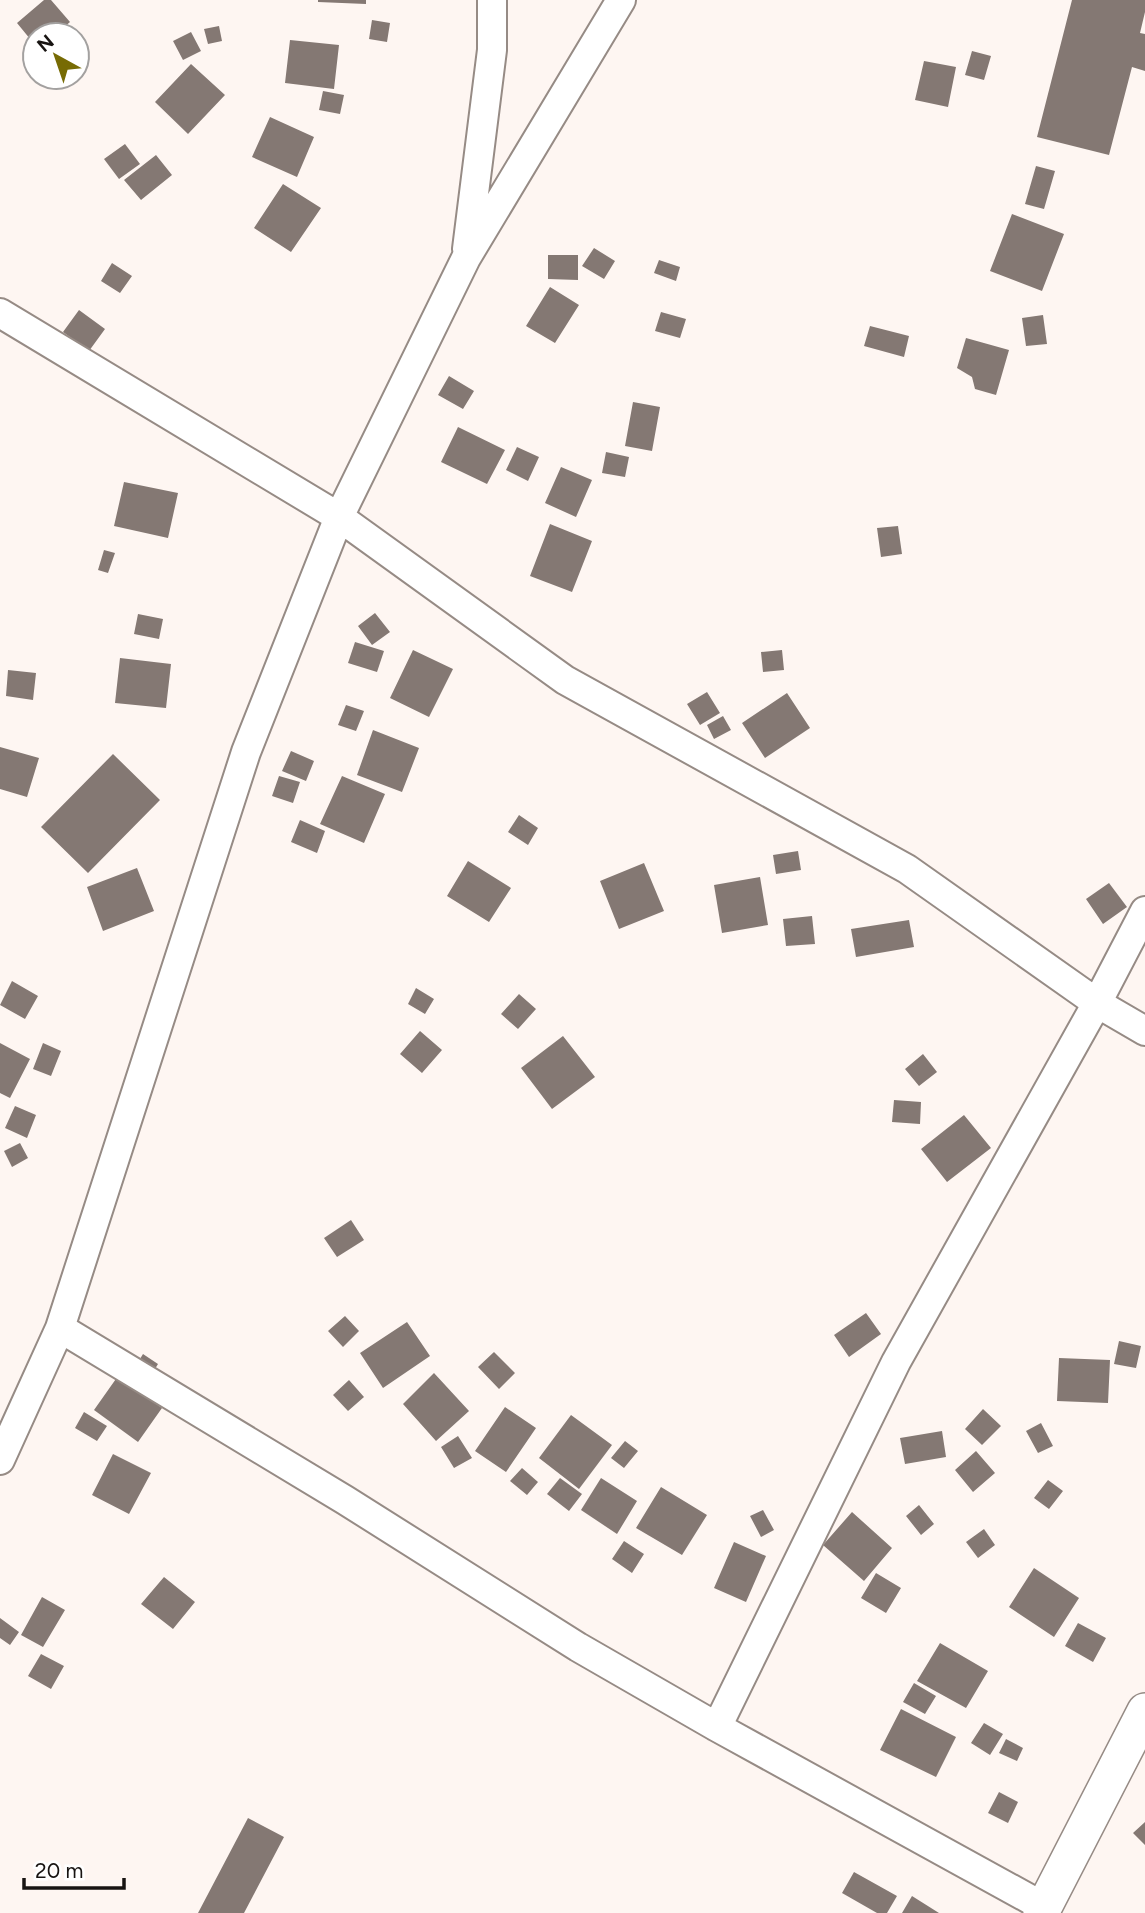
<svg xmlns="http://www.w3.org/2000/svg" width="1145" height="1913" font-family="Figtree,sans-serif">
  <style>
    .building { fill: #847873 }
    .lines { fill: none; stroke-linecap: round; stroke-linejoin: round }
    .minor-casing { stroke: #968b85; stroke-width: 32 }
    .tertiary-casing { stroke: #968b85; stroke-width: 38 }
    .minor { stroke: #fff; stroke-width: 28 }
    .tertiary { stroke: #fff; stroke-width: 35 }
  </style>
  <rect width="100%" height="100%" fill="#fef6f2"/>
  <!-- building -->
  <path class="building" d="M44,0H51L70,22L55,35H35V45L17,23Z
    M318,0H366V4L318,2Z
    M1072,0H1145V12L1140,33L1145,34V71L1132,67L1109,155L1037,137Z
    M372,20L390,23L387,42L369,39Z
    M219,26L222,41L208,44L204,29Z
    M191,32L201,51L183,60L173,41Z
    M290,40L339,45L334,89L285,83Z
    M972,51L991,56L984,80L965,75Z
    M924,61L956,67L948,107L915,100Z
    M191,64L225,95L188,134L155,102Z
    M323,91L344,95L340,114L319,110Z
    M270,117L314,137L297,177L252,157Z
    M125,144L140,164L119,179L104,159Z
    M156,155L172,175L141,200L124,180Z
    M1036,166L1055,171L1044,209L1025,204Z
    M283,184L321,208L291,252L254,228Z
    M1012,214L1064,234L1042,291L990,271Z
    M594,248L615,261L604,279L582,266Z
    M548,255H578V280L548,279Z
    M659,260L680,267L676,281L654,273Z
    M112,263L132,276L120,293L101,281Z
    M550,287L579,305L555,343L526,326Z
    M79,310L105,329L89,351L63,332Z
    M661,312L686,319L680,338L655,331Z
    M1043,315L1047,344L1026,346L1022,318Z
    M870,326L909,336L904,357L864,346Z
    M966,338L1009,350L996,395L975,389L972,377L957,368Z
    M449,376L474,391L463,409L438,395Z
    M633,402L660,407L652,451L625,446Z
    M458,427L505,450L487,484L441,462Z
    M517,447L539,457L528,481L506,470Z
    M606,452L629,457L625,477L602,473Z
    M561,467L592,480L576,517L545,503Z
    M124,482L178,493L168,538L114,526Z
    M550,524L592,541L572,592L530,576Z
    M898,526L902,554L881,557L877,528Z
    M104,550L115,553L108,573L98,570Z
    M375,613L390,632L372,645L358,626Z
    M138,614L163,619L159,639L134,634Z
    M355,642L384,651L377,672L348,663Z
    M413,650L453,669L429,717L390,698Z
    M782,650L784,670L763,672L761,652Z
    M120,658L171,664L166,708L115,703Z
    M8,670L36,673L33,700L6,696Z
    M707,692L720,713L700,725L687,704Z
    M787,693L810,728L765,758L742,723Z
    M346,705L364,711L356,731L338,725Z
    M723,716L731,730L714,739L707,725Z
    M373,730L419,748L402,792L357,775Z
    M0,747L39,758L27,797L0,789Z
    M291,751L314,761L306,781L282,771Z
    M113,754L160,800L88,873L41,827Z
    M279,776L300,782L293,803L272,796Z
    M342,776L385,794L364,843L320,824Z
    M519,815L538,828L528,845L508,832Z
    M300,820L325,831L317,853L291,842Z
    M798,851L801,870L776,874L773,855Z
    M468,861L511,888L489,922L447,896Z
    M644,863L664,911L619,929L600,881Z
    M137,868L154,911L103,931L87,887Z
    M760,877L768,925L722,933L714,885Z
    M1109,883L1127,907L1103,924L1086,899Z
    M812,916L815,944L786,946L783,919Z
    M909,920L914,947L856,957L851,929Z
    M12,981L38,996L25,1019L0,1005Z
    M416,988L434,999L425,1014L408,1004Z
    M519,994L536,1009L518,1029L501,1014Z
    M420,1031L442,1050L422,1073L400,1054Z
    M563,1036L595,1077L552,1109L521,1068Z
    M0,1043L30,1059L10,1098L0,1093Z
    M43,1043L61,1051L51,1076L33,1069Z
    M923,1054L937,1072L919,1086L905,1069Z
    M894,1100L921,1102L920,1124L892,1122Z
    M15,1106L36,1115L27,1138L5,1128Z
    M964,1115L991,1148L947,1182L921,1149Z
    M20,1143L28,1158L12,1167L4,1151Z
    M351,1220L364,1240L337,1257L324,1238Z
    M866,1313L881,1334L849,1357L834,1335Z
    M345,1316L359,1331L343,1347L328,1331Z
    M407,1322L430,1356L383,1388L360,1353Z
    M1119,1341L1141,1346L1136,1368L1114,1364Z
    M494,1352L515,1373L499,1389L478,1367Z
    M143,1354L158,1364L150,1377L135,1367Z
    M1059,1358L1110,1360L1108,1403L1057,1401Z
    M434,1373L469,1411L436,1441L403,1404Z
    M118,1376L162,1408L138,1442L94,1410Z
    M349,1380L364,1397L348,1411L333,1395Z
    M505,1407L536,1428L506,1472L475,1451Z
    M983,1409L1001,1426L982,1445L965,1429Z
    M84,1412L107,1426L97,1441L75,1428Z
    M571,1415L612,1445L579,1489L539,1458Z
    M1041,1423L1053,1446L1038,1453L1026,1431Z
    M942,1431L946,1457L905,1464L900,1438Z
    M458,1436L472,1458L454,1468L441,1447Z
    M625,1441L638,1451L624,1468L611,1458Z
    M976,1451L995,1473L973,1492L955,1470Z
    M113,1454L151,1473L129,1514L92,1495Z
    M522,1468L538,1482L527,1495L510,1481Z
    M560,1478L582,1494L569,1511L547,1494Z
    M601,1478L637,1501L617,1534L581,1510Z
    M1048,1480L1063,1491L1049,1509L1034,1498Z
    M661,1487L707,1515L682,1555L636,1528Z
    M919,1505L934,1524L921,1535L906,1516Z
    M763,1510L774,1530L761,1537L750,1516Z
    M852,1512L892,1548L864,1581L823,1545Z
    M984,1529L995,1545L978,1558L966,1542Z
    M624,1541L644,1554L632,1573L612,1559Z
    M734,1542L766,1556L746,1602L714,1588Z
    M1034,1568L1079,1598L1054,1637L1009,1607Z
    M876,1573L901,1588L886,1613L861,1598Z
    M164,1577L195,1602L173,1629L141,1604Z
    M42,1597L65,1610L43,1647L21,1635Z
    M0,1618L19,1632L10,1645L0,1638Z
    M1078,1623L1106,1638L1093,1662L1065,1646Z
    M940,1643L988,1671L966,1708L917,1681Z
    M41,1654L64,1666L51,1689L28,1676Z
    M914,1683L936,1696L925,1714L903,1702Z
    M901,1709L956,1737L936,1777L880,1750Z
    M984,1723L1003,1734L990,1755L971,1743Z
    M1006,1739L1023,1748L1017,1761L999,1753Z
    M999,1792L1018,1802L1008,1823L988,1813Z
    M248,1818L284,1837L244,1913H198Z
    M1145,1822V1845L1133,1833Z
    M854,1872L897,1896L887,1913H877L842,1893Z
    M912,1896L939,1913H902Z"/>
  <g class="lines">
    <defs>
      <path id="minor" d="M467,249L492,50V0
        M0,313L339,517L565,680L907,869L1097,1003L1145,1031
        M60,1328L345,1500L578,1647L717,1727L1044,1907
        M0,1460L60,1328L246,752L339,517L466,258L621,0
        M717,1727L896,1362L1097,1003L1145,911"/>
      <path id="tertiary" d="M1041,1913L1145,1711"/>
    </defs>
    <!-- minor casing -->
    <use href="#minor" class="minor-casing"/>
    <!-- tertiary casing -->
    <use href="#tertiary" class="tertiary-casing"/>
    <!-- minor -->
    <use href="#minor" class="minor"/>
    <!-- tertiary -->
    <use href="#tertiary" class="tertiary"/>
  </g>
  <!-- north arrow -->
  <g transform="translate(56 56) rotate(320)"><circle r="33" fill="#ffffff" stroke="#a3a1a0" stroke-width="2"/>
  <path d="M0-5L12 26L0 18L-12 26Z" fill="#776b04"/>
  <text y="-10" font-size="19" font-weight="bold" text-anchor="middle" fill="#181412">N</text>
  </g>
  <!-- scale -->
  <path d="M24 1878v10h100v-10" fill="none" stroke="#181412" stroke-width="3.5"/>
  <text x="35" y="1878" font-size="21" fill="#181412" stroke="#ffffff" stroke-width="5" paint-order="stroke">20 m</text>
</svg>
